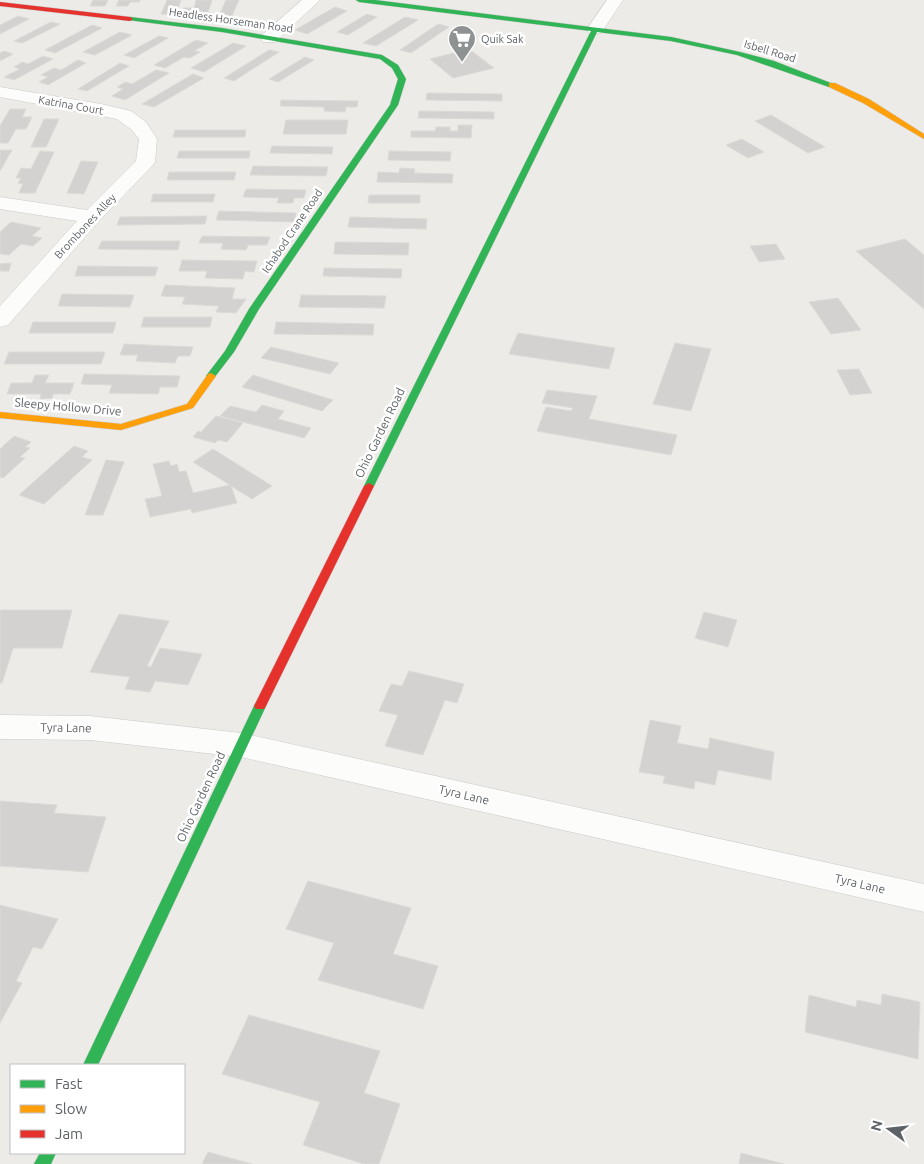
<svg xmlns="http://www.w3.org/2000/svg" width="924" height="1164" font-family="Ubuntu,sans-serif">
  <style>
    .building { fill: #d3d2d0; stroke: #dcdad6 }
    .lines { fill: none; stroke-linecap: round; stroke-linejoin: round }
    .street-casing { stroke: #c9cac9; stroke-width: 1 }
    .fast-casing { stroke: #c9cac9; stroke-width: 1 }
    .slow-casing { stroke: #c9cac9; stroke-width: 1 }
    .jam-casing { stroke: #c9cac9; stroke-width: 1 }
    .street { fill: #fcfcfb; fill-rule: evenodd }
    .fast { fill: #30b455; fill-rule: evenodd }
    .slow { fill: #ff9f0a; fill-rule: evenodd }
    .jam { fill: #e5322d; fill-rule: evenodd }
    .labels { text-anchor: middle; stroke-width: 5; stroke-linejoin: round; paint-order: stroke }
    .far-street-label { font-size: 11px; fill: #5d6266; stroke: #fff }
    .far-poi-label { font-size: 11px; fill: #5d6266; stroke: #fff; text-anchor: start }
    .street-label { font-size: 12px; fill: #5d6266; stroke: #fff }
  </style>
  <rect width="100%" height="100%" fill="#edebe7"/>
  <!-- building -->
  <path class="building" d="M93,0H108L105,6H90Z
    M119,0H140L139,2H130L128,6H116Z
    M167,0H181L176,15L161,14Z
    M196,0H212L206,19L190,18L193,12H183L184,8H194Z
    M226,0H239L231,18H218Z
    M335,7L347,11L307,34L295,30Z
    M367,14L377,17L348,35L337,32Z
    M18,16L29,19L0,34V25Z
    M405,17L418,20L376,46L363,43Z
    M51,22L60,24L22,43L14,41Z
    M438,24L449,27L411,53L400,50Z
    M92,25L102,28L55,53L45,50Z
    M120,32L132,35L95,55L83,52Z
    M159,36L168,38L134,58L124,55Z
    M196,40L208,43L194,51L200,52L190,58L184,57L165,68L154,65Z
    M233,43L246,46L204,72L191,68Z
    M469,49L494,68L453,78L430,59Z
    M269,50L279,52L234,81L224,78Z
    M4,51L13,54L0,61V53Z
    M43,56L53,59L14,80L4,77L20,69L14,67L22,62L28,64Z
    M305,57L314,60L278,82L269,79Z
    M78,60L86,63L48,85L39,82L48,77L41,75L54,68L61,70Z
    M120,63L129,66L87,91L78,89Z
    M156,70L169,73L125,100L112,96L123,89L117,87L125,82L132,84Z
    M193,74L204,78L154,107L142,104Z
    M427,93L502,94V101L426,100Z
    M281,100L358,101L357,107H346L345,112L324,111V107L280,106Z
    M10,109H26L22,117H32L26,129H16L8,143H0V126Z
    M419,111L494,112V119L418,118Z
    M771,115L825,147L808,153L755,121Z
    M44,119H59L46,147H31Z
    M286,120H348L346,134H283Z
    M458,125H472L471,138L411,137V131H435L436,127H450V131H458Z
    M175,130H246L245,137H173Z
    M742,139L764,152L748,158L726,145Z
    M272,146L333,147L332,154L270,153Z
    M0,150H12L0,171Z
    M40,151L54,152L35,193H19L23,184L18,183L21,178H16L21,168L31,169Z
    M179,151H250L249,158H177Z
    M389,151L451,152L450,161L388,160Z
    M81,161L98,162L84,194L67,193Z
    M253,166L328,167L326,176L250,175Z
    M400,168L415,169L414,173L453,174L452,183L377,182L378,172L399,173Z
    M169,172H236L234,180H167Z
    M246,189L306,190L304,198H294L293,203H277L279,198L243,197Z
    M153,194H215L213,202H151Z
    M369,195H420V203H368Z
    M219,211L296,213L294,222L216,220Z
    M207,216L205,224L117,225L120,217Z
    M350,217L427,219L426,229L348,227Z
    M11,222L41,228L32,236L42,238L33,246L21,244L9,255L0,254V232Z
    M202,236L270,237L267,245H248L246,250L221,249L223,243H199Z
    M905,239L924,255V309L856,251Z
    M102,241H180L178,250L98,249Z
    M335,242L409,243L408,255L334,254Z
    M776,244L785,259L759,262L750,246Z
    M182,260L257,261L254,272L245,271L243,279L205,278L207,271H179Z
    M11,263L9,271H0V264Z
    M78,266L158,267L155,276H75Z
    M324,268L402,269L401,278L323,276Z
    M165,285L235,288L232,299H246L236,313L216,312L219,306L182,304L185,297L161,296Z
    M62,294L134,295L130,307L58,306Z
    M301,295L386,296L384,308L299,307Z
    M838,298L861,330L831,334L809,302Z
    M144,317H212L210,327H141Z
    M33,322H116L113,333H29Z
    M276,322L374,324L373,335L274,334Z
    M518,333L615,348L609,369L509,354Z
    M675,343L711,349L691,411L653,404Z
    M124,344L193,347L190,356H178L175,363L136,361L138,355H120Z
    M271,347L339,363L330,374L261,358Z
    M9,352H105L101,364H4Z
    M859,369L872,393L850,395L837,370Z
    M84,374L180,376L177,387H160L158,394L109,393L112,385L81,384Z
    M35,375H49L45,383H74L70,394H53L52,398L40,399L41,394H7L11,383H32Z
    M253,375L333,400L322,411L242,387Z
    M547,390L597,396L589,419L677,435L671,455L537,431L546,407L571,411L573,408L542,403Z
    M262,405L284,411L278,419L311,428L304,438L220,416L230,406L256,412Z
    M216,416L243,423L227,442L218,440L215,443L193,437L198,431L201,432Z
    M14,436L31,442L25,447L30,448L20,457L25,458L3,478L0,477V449Z
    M74,446L88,451L82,457L92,460L44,504L19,495Z
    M213,449L272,486L252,499L231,486L237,503L192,513L191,509L150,517L145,499L162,496L153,464L169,461L171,466L177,464L179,472L186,471L193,493L230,485L193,462Z
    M106,460L124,462L103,515H85Z
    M0,610H72L62,648H13L2,683H0Z
    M704,612L737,620L728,647L695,638Z
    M119,614L169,621L147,666L151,667L160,648L202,654L188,685L155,681L150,692L125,689L130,677L90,672Z
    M409,671L464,684L457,703L445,700L423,755L385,746L398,715L379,711L391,684L402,686Z
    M650,720L681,726L677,743L708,749L710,738L774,752L771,780L718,770L715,785L695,781L694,789L663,783L665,776L639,772Z
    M0,801L57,805L54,813L106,817L88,872L0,866Z
    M308,881L411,908L393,954L438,966L423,1009L318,980L334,943L286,929Z
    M0,905L58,919L42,949L33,947L16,981L22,983L0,1023Z
    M882,994L920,1002L918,1059L805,1032L809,995L856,1007L857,1000L881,1005Z
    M249,1015L380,1051L364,1093L400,1104L379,1164H364L303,1145L320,1102L222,1074Z
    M208,1152L252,1164H202Z
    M741,1153L784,1164H739Z"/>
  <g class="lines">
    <defs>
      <path id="street" d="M302,0H320L275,42H263L261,38L263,34Z
        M607,0H623L601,33H589L587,29Z
        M0,87L101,104L131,111L146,122L157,139L155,162L152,166L99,221L8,325L0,327V306L77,221L0,209V197L87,210L136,161L139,139L132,130L117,119L0,97Z
        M0,715L90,716L241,733L924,884V912L241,757L90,740L0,739Z"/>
      <path id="fast" d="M356,0H375L671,37L740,52L774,61L836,85L829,87L737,55L671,41L597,32L374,486L369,489L364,486L591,31L359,2Z
        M130,17L222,28L382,55L398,65L406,79L398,105L259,309L234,352L214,378L211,379L206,376L225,351L249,309L390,105L398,79L392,68L380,59L222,32L128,20V18Z
        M260,701L264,703L266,706L98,1065H83L254,706L256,703Z
        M40,1153H56L51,1164H34Z"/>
      <path id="slow" d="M829,83H835L869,99L924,134V139L863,103L829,87Z
        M211,373L216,376L193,408L121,430L0,418V412L121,424L187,404L208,374Z"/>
      <path id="jam" d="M0,2L130,17L133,19L130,21L0,6Z
        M369,483L374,486L266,706L264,709H256L254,706L364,486Z"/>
    </defs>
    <!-- street casing -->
    <use href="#street" class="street-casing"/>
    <!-- fast casing -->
    <use href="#fast" class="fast-casing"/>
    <!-- slow casing -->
    <use href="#slow" class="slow-casing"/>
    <!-- jam casing -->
    <use href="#jam" class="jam-casing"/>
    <!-- street -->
    <use href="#street" class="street"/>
    <!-- fast -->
    <use href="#fast" class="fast"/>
    <!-- slow -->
    <use href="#slow" class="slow"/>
    <!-- jam -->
    <use href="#jam" class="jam"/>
  </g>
  <!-- icons -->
  <defs>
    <symbol id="supermarket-pin" viewBox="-11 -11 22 30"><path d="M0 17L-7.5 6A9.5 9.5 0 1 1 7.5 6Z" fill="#8f9293" stroke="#fff"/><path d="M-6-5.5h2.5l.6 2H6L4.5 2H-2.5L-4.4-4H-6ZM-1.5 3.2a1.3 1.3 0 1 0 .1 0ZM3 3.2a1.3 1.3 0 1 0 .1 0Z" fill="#fff"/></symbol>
  </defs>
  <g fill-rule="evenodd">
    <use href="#supermarket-pin" x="446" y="23" width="32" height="43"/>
  </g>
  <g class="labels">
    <!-- far-street labels -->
    <g class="far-street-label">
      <text transform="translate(231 20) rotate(8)" y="4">Headless Horseman Road</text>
      <text transform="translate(770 51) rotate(17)" y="4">Isbell Road</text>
      <text transform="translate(71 105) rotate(10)" y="4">Katrina Court</text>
      <text transform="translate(85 226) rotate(-47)" y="4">Brombones Alley</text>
      <text transform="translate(292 231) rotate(-56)" y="4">Ichabod Crane Road</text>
    </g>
    <!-- far-poi labels -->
    <g class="far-poi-label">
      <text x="481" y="43">Quik Sak</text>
    </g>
    <!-- street labels -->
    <g class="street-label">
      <text transform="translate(68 407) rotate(5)" y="4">Sleepy Hollow Drive</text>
      <text transform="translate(380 433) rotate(-64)" y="4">Ohio Garden Road</text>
      <text transform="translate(66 728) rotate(1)" y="4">Tyra Lane</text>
      <text transform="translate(464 795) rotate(13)" y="4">Tyra Lane</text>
      <text transform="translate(201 797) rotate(-65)" y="4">Ohio Garden Road</text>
      <text transform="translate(860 884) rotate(13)" y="4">Tyra Lane</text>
    </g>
  </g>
  <!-- legend -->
  <rect x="10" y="1064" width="175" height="90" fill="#ffffff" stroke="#bec0c2"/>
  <rect x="20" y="1080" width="25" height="8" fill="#30b455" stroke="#bec0c2"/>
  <text x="55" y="1089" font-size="15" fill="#5d6266">Fast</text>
  <rect x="20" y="1105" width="25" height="8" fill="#ff9f0a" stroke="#bec0c2"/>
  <text x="55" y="1114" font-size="15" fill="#5d6266">Slow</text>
  <rect x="20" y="1130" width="25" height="8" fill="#e5322d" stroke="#bec0c2"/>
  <text x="55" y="1139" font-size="15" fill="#5d6266">Jam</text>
  <!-- north arrow -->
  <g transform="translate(889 1129) rotate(285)" stroke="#ffffff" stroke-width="4" paint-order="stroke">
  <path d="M0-4L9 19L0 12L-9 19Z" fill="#5d6266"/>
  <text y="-8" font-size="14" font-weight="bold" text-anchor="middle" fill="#5d6266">N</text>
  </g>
</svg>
